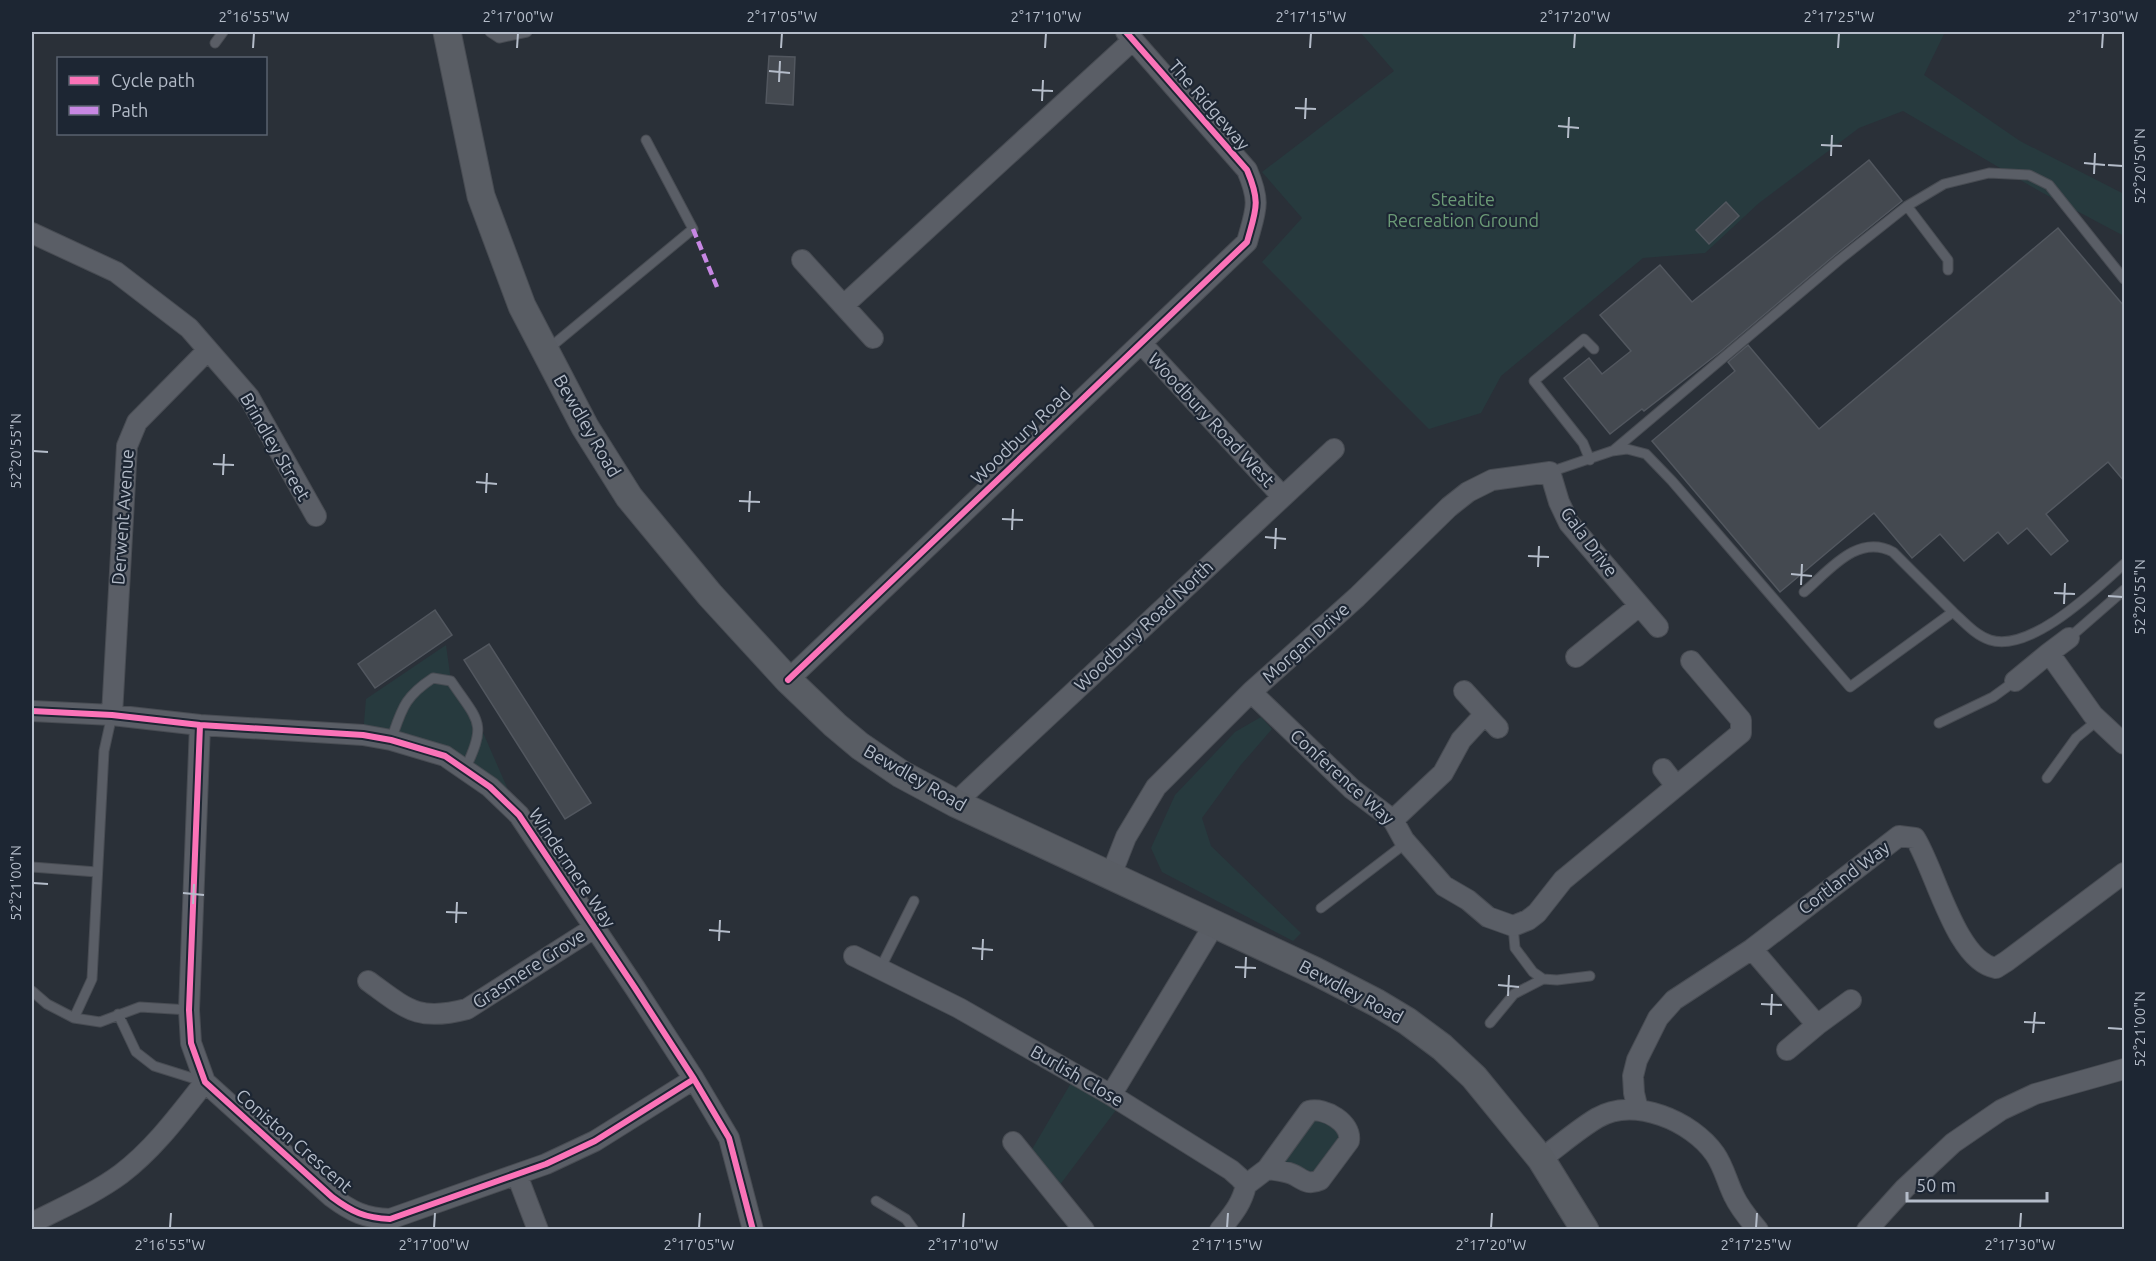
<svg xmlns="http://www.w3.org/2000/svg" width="2156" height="1261" font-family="Ubuntu,sans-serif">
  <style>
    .green { fill: #273a3e }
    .building { fill: #444950; stroke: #52575f; stroke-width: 1.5 }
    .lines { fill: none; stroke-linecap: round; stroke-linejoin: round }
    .service-casing { stroke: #484c53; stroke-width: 11 }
    .minor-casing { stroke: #484c53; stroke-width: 22 }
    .secondary-casing { stroke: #484c53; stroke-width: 29 }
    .service { stroke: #5a5e66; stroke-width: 9 }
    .minor { stroke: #5a5e66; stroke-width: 20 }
    .secondary { stroke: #595d64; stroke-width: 27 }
    .quiet { stroke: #c787e3; stroke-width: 4.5; stroke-dasharray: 9 4.5; stroke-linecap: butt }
    .cycleway-casing { stroke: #1d2633; stroke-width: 10 }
    .cycleway { stroke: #fb73b8; stroke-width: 6 }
    .ticks { fill: none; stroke: #b4bcc9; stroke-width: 2 }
    .labels { text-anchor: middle; stroke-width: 4.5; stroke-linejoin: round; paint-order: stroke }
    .street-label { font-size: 18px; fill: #b4bcc9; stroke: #1d2633 }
    .park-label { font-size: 18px; fill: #6b9a76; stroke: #1d2633 }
    .neatline { fill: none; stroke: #b4bcc9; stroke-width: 2 }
    .ticks-label { font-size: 15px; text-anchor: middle; fill: #b4bcc9 }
  </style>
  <rect width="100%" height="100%" fill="#2a3038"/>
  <!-- green -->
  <path class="green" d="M1360,32H1945L1924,75L2020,141L2124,194V236L2041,192L1903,111L1859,128L1759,203L1705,253L1643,258L1501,376L1481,413L1429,429L1262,262L1302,218L1262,172L1394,71Z
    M446,645L451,681L478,721L519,815L468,771L363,735L366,699Z
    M1261,717L1272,729L1240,766L1202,818L1211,846L1301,933L1293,941L1162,872L1151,848L1175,795L1235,732Z
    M1071,1083L1116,1110L1059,1186L1031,1151Z
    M1309,1111L1348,1127L1320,1180L1280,1170L1283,1148Z"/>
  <!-- building -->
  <path class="building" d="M769,56L795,57L793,105L766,103Z
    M1869,160L1902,201L1835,255L1720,352L1644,411L1642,409L1610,434L1564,378L1589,358L1602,374L1631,351L1600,315L1660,265L1692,302Z
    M1726,202L1739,216L1709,244L1696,230Z
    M2058,228L2124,306V481L2108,462L2046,514L2068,541L2051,555L2027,528L2008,544L1998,532L1964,561L1940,534L1912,558L1874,513L1780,592L1652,441L1735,371L1728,362L1748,345L1819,429Z
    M435,610L452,635L375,688L358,664Z
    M489,644L591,803L565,819L464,660Z"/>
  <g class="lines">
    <defs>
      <path id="service" d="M490,32L499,38L527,32
        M215,43L223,32
        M1907,206L1948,260V270
        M547,350L693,229L646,140
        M1614,450L1839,260L1907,206L1944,184L1989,173L2029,175L2049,185L2124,279
        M1590,460L1583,443L1534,381L1584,339L1594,349
        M1550,472L1612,451L1627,449L1646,454L1672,481L1850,687L1953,612C1964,622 1975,635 1990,640C2031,653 2096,589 2124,564
        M1804,592C1829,571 1857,533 1893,552L1953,612
        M2069,638L2124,590
        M1939,723L1993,697L2015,681
        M391,740C402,709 404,697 433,678L451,681C478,721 488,722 465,769
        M2047,778L2076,738L2098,720
        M32,867L97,872
        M1321,908L1406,843
        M1513,926L1515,948L1533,972L1543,979L1557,980L1590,976
        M880,969L914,901
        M32,991L47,1004L74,1018L100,1022L140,1007L189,1010
        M118,1014L136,1052L154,1066L205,1082
        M74,1018L92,979L104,751L112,715
        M1490,1023L1514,994L1543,979
        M876,1201L906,1219L914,1230"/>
      <path id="minor" d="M32,233L116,272L189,328L249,397L316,516
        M802,260L873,338
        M844,305L1133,40
        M1141,343L1282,496
        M2049,653L2069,638
        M1576,657L1639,606
        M788,680L1247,242C1256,209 1261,203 1247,170L1126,32
        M2015,681L2049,653L2093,715L2124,744
        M1464,691L1485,714
        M1251,692L1352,789L1393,820L1404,840L1444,886L1468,900L1488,917L1513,926L1528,920L1537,913L1563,880L1741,733V720L1691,661
        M32,711L112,715L200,725L363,735L391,740L445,756L490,787L519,815L635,988L694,1079L729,1138L753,1230
        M112,715L127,446L137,422L208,350
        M200,725L189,1010L191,1043L205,1082L332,1197C352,1212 365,1218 390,1219L546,1164L595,1141L694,1079
        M1663,769L1676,786
        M955,803L1334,449
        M1393,820L1443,773L1461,740L1485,714L1498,728
        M1111,875L1126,837L1156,787L1251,692L1357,597L1449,507L1468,492L1492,480L1550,472L1559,502L1569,523L1658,627
        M1752,949L1817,1025
        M854,956L959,1008L1111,1095L1231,1170L1240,1178L1246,1185C1242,1204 1232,1215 1220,1230
        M368,981C407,1009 417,1022 467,1009L594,928
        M1787,1050L1817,1025L1851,1000
        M1111,1095L1214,925
        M1638,1110L1634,1093L1633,1076L1637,1060L1658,1018L1674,1000L1752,949L1899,836L1915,838C1935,869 1956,962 1996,968L2007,961L2124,873
        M1013,1142L1084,1230
        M1541,1159C1559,1146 1577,1130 1597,1118C1634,1096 1692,1121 1715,1154C1724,1167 1727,1182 1734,1196C1740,1209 1749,1219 1758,1230
        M517,1175L538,1230
        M1246,1185L1267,1169L1309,1111C1325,1107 1352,1123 1349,1141L1320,1180C1307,1186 1303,1179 1292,1174C1284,1171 1275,1170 1267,1169
        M32,1223C61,1208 94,1194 121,1174C154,1149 179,1115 205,1082
        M1867,1230L1905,1188L1953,1143L2001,1110L2035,1094L2124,1069"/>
      <path id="secondary" d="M447,32L481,196L522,306L585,427L629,497L710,595L788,680L835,725L860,746L901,774L955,803L1315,971L1377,1003L1407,1021L1442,1047L1474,1077L1541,1159L1585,1230"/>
    </defs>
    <!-- service casing -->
    <use href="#service" class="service-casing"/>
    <!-- minor casing -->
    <use href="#minor" class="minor-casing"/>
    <!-- secondary casing -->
    <use href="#secondary" class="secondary-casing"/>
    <!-- service -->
    <use href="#service" class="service"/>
    <!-- minor -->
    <use href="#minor" class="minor"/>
    <!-- secondary -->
    <use href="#secondary" class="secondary"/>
    <!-- quiet -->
    <path class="quiet" d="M693,229L717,287"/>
    <defs>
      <path id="cycleway" d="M788,680L1247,242C1256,209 1261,203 1247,170L1126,32
        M32,711L112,715L200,725L363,735L391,740L445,756L490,787L519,815L635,988L694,1079L729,1138L753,1230
        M200,725L189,1010L191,1043L205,1082L332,1197C352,1212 365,1218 390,1219L546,1164L595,1141L694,1079"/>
    </defs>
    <!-- cycleway casing -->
    <use href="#cycleway" class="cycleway-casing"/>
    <!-- cycleway -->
    <use href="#cycleway" class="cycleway"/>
  </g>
  <!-- ticks -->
  <path class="ticks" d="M253,48L254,33M517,48L518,33M781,48L782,33M1045,48L1046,33M1310,48L1311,33M1574,48L1575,33M1838,48L1839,33M2102,48L2103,33M769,71L790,73M779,82L780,61M1032,90L1053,91M1042,101L1043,80M1295,108L1316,109M1305,119L1306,98M1558,126L1579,128M1568,138L1569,117M1821,145L1842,146M1831,156L1832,135M2084,163L2105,165M2108,165L2123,166M2094,174L2095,153M33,451L48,452M213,464L234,465M223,475L224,454M476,482L497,484M486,493L487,473M739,501L760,502M749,512L750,491M1002,519L1023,520M1012,530L1013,509M1265,537L1286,539M1275,549L1276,528M1528,556L1549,557M1538,567L1539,546M1791,574L1812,576M1801,585L1802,564M2054,593L2075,594M2108,596L2123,597M2064,604L2065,583M33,883L48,884M183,893L204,895M193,904L194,884M446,912L467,913M456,923L457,902M709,930L730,932M719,941L720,920M972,948L993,950M982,960L983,939M1235,967L1256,968M1245,978L1246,957M1498,985L1519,987M1508,996L1509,975M1761,1004L1782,1005M1771,1015L1772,994M2024,1022L2045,1023M2108,1028L2123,1029M2033,1033L2035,1012M170,1228L171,1213M434,1228L435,1213M699,1228L700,1213M963,1228L964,1213M1227,1228L1228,1213M1491,1228L1492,1213M1756,1228L1757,1213M2020,1228L2021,1213"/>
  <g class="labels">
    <!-- street labels -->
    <g class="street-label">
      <text transform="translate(1209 105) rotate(49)" y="6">The Ridgeway</text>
      <text transform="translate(1211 420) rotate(47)" y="6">Woodbury Road West</text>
      <text transform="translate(587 426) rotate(60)" y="6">Bewdley Road</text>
      <text transform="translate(1021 436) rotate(-44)" y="6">Woodbury Road</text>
      <text transform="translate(275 447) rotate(60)" y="6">Brindley Street</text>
      <text transform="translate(123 517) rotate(-86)" y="6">Derwent Avenue</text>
      <text transform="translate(1589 542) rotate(53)" y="6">Gala Drive</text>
      <text transform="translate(1144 626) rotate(-43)" y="6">Woodbury Road North</text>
      <text transform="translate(1306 643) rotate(-42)" y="6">Morgan Drive</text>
      <text transform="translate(1342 777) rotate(42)" y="6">Conference Way</text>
      <text transform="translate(915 778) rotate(30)" y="6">Bewdley Road</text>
      <text transform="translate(572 868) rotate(56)" y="6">Windermere Way</text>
      <text transform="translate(1844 878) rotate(-37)" y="6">Cortland Way</text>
      <text transform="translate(529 969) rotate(-33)" y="6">Grasmere Grove</text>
      <text transform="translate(1351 992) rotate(28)" y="6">Bewdley Road</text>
      <text transform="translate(1077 1076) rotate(30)" y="6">Burlish Close</text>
      <text transform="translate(294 1141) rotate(41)" y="6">Coniston Crescent</text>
    </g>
    <!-- park labels -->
    <g class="park-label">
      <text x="1463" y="206">Steatite<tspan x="1463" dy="21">Recreation Ground</tspan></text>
    </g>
  </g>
  <!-- border -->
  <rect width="2156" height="1261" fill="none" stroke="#1d2633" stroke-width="66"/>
  <!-- legend -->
  <rect x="57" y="57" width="210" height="78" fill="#1d2633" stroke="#59626f" stroke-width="1.5"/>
  <rect x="69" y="76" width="30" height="9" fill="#fb73b8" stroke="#59626f" stroke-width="1.5"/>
  <text x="111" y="87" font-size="18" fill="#b4bcc9">Cycle path</text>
  <rect x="69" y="106" width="30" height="9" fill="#c787e3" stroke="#59626f" stroke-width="1.5"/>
  <text x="111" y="117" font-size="18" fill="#b4bcc9">Path</text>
  <!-- scale -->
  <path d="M1907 1192v9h140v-9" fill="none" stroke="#b4bcc9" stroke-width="3"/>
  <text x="1916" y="1192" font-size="18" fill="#b4bcc9" stroke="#1d2633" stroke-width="4.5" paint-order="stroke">50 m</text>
  <rect x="33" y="33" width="2090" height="1195" class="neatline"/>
  <g class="ticks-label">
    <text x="254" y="22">2°16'55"W</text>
    <text x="518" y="22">2°17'00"W</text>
    <text x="782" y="22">2°17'05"W</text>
    <text x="1046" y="22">2°17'10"W</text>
    <text x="1311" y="22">2°17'15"W</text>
    <text x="1575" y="22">2°17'20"W</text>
    <text x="1839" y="22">2°17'25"W</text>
    <text x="2103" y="22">2°17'30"W</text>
    <text transform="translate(2140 166) rotate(-90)" y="5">52°20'50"N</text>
    <text transform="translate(16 451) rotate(-90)" y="5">52°20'55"N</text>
    <text transform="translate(2140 597) rotate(-90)" y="5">52°20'55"N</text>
    <text transform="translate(16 883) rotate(-90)" y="5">52°21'00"N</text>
    <text transform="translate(2140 1029) rotate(-90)" y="5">52°21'00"N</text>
    <text x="170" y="1250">2°16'55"W</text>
    <text x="434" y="1250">2°17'00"W</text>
    <text x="699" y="1250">2°17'05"W</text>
    <text x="963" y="1250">2°17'10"W</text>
    <text x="1227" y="1250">2°17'15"W</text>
    <text x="1491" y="1250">2°17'20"W</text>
    <text x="1756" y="1250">2°17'25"W</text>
    <text x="2020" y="1250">2°17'30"W</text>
  </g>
</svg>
